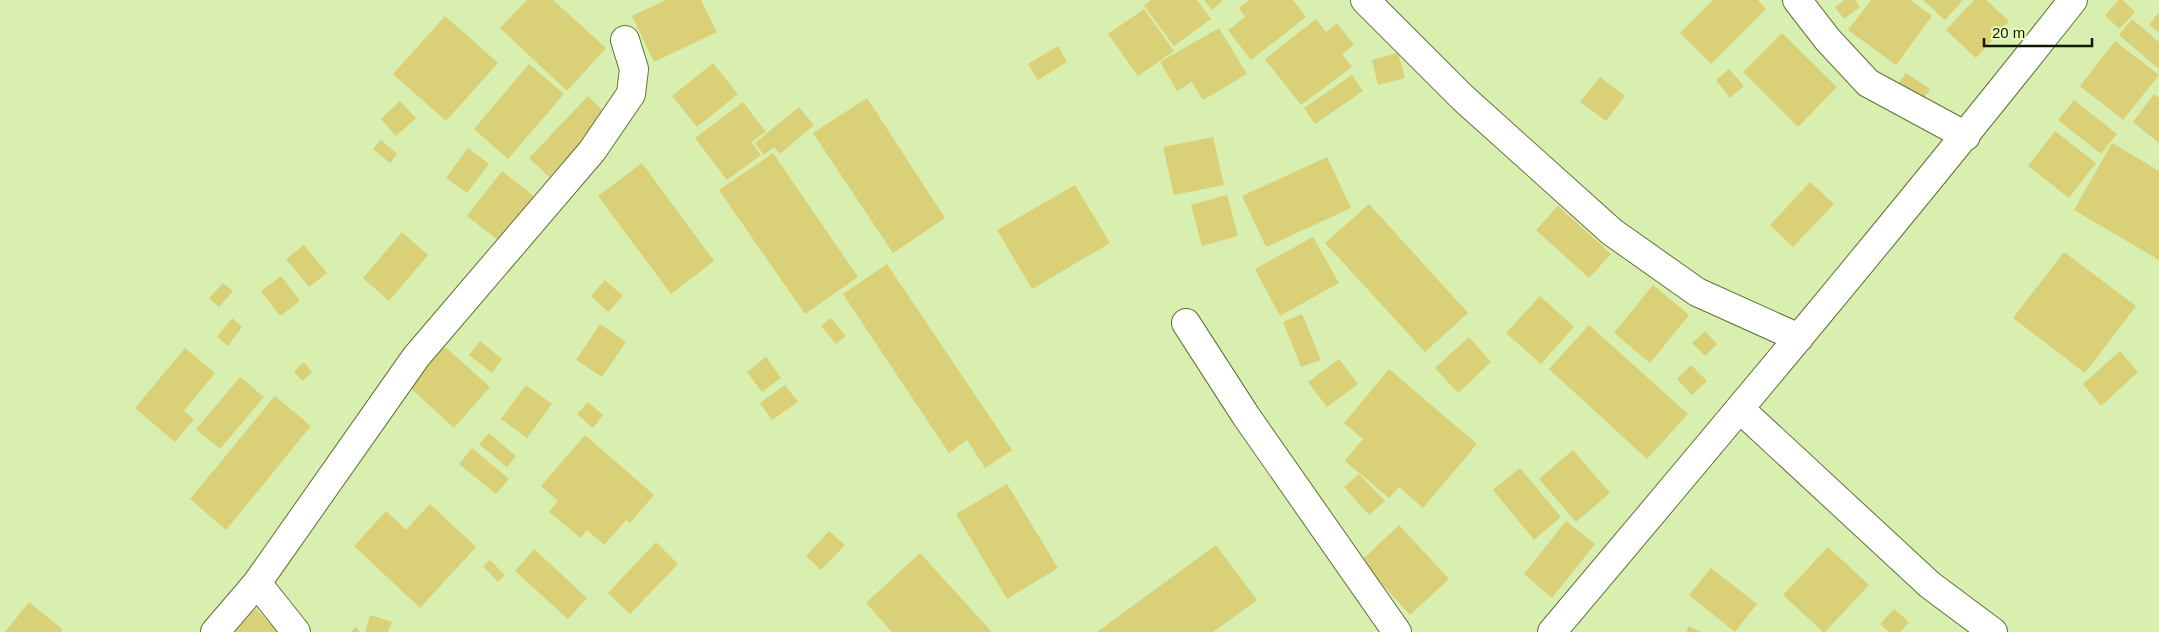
<svg xmlns="http://www.w3.org/2000/svg" width="2159" height="632" font-family="Arial,sans-serif">
  <style>
    .building { fill: #d9d078 }
    .lines { fill: none; stroke-linecap: round; stroke-linejoin: round }
    .minor-casing { stroke: #607136; stroke-width: 30 }
    .minor { stroke: #fff; stroke-width: 28 }
  </style>
  <rect width="100%" height="100%" fill="#d9efaf"/>
  <!-- building -->
  <path class="building" d="M527,0H553L606,48L567,91L500,28Z
    M666,0H701L717,32L654,62L632,16Z
    M1151,0H1197L1211,19L1174,46L1144,6Z
    M1204,0H1223L1212,10Z
    M1249,0H1293L1306,17L1251,60L1228,30L1245,17L1239,8Z
    M1713,0H1758L1766,9L1711,64L1680,33Z
    M1844,0H1855L1860,7L1844,19L1835,7Z
    M1871,0H1910L1932,16L1896,65L1848,30Z
    M1923,0H1963L1945,20Z
    M1974,0H1986L2009,21L1976,58L1946,30Z
    M2119,0H2123L2135,12L2119,29L2105,15Z
    M1144,9L1174,51L1138,76L1108,34Z
    M2159,12V33L2149,25Z
    M445,16L498,63L446,121L393,74Z
    M1316,19L1326,32L1337,23L1354,45L1342,54L1352,67L1301,105L1265,59Z
    M2132,19L2159,42V69L2119,35Z
    M1219,28L1247,74L1203,100L1192,82L1177,91L1160,62Z
    M1782,33L1837,87L1798,127L1743,72Z
    M2115,41L2159,75L2123,120L2080,86Z
    M1058,46L1067,62L1038,80L1028,64Z
    M1398,53L1405,78L1378,85L1372,60Z
    M713,63L738,94L697,127L672,96Z
    M529,64L564,94L508,159L474,129Z
    M1729,69L1744,86L1730,98L1716,80Z
    M1906,73L1930,89L1921,103L1896,87Z
    M1352,75L1363,91L1315,124L1304,108Z
    M1600,77L1625,96L1606,121L1580,102Z
    M2154,94L2159,98V143L2133,122Z
    M588,96L607,115L549,177L529,158Z
    M867,98L945,218L893,253L813,133Z
    M2074,100L2117,134L2101,154L2058,120Z
    M400,101L416,118L396,136L381,119Z
    M743,102L766,132L751,142L761,155L727,180L695,138Z
    M799,107L814,125L780,154L774,147L764,155L755,143Z
    M2055,131L2096,163L2069,198L2028,166Z
    M1213,137L1224,185L1174,195L1163,147Z
    M381,140L397,154L390,163L373,149Z
    M2112,143L2159,171V260L2074,210Z
    M468,148L489,164L467,193L446,178Z
    M773,153L858,277L805,314L719,190Z
    M1327,157L1351,208L1266,247L1242,196Z
    M642,163L714,261L671,294L598,196Z
    M502,171L540,201L506,246L467,216Z
    M1810,182L1834,204L1793,247L1770,225Z
    M1075,185L1110,243L1032,289L997,230Z
    M1227,195L1238,236L1202,246L1191,205Z
    M1369,204L1468,313L1425,352L1325,243Z
    M1558,206L1611,254L1589,278L1536,230Z
    M402,232L428,255L389,301L363,278Z
    M1313,237L1339,283L1280,316L1255,269Z
    M304,245L327,273L309,287L286,259Z
    M2064,252L2136,306L2085,373L2013,318Z
    M887,264L1012,450L985,468L967,440L949,453L843,294Z
    M281,276L300,301L280,316L261,291Z
    M605,280L623,296L608,312L591,296Z
    M223,283L233,291L219,307L209,298Z
    M1653,285L1689,315L1650,363L1614,333Z
    M1540,296L1574,327L1541,364L1506,333Z
    M1302,314L1321,360L1301,367L1283,322Z
    M232,318L242,327L228,346L217,337Z
    M831,318L846,336L836,344L821,326Z
    M600,324L626,342L602,377L576,360Z
    M1589,325L1688,414L1647,459L1549,369Z
    M1705,331L1717,344L1705,356L1692,343Z
    M1469,337L1491,362L1458,393L1435,368Z
    M480,341L502,359L492,373L469,355Z
    M442,344L490,387L454,428L406,384Z
    M185,348L215,373L184,411L194,419L175,442L135,408Z
    M2120,351L2138,372L2101,406L2083,384Z
    M766,357L781,378L762,392L747,372Z
    M1339,359L1358,384L1327,407L1308,382Z
    M304,362L312,372L302,381L294,371Z
    M1691,365L1707,381L1692,395L1677,379Z
    M1389,369L1477,444L1423,508L1399,487L1389,498L1345,461L1363,439L1344,423Z
    M240,377L264,397L220,449L196,429Z
    M526,385L552,404L527,438L501,419Z
    M785,385L798,402L772,420L760,403Z
    M275,396L311,426L226,530L190,499Z
    M588,402L603,415L593,428L577,414Z
    M489,433L516,456L507,467L479,444Z
    M585,435L654,495L630,523L626,520L604,545L587,530L581,538L549,512L558,501L541,486Z
    M472,448L509,479L496,494L459,464Z
    M1573,450L1610,493L1576,522L1539,479Z
    M1520,468L1561,517L1534,540L1493,490Z
    M1359,474L1385,501L1369,515L1344,487Z
    M1007,484L1058,568L1007,599L956,514Z
    M430,504L476,547L420,608L354,546L386,511L406,530Z
    M1566,521L1595,544L1552,598L1524,574Z
    M1399,525L1449,579L1410,615L1361,561Z
    M829,531L845,545L821,570L806,556Z
    M656,542L678,564L630,614L608,593Z
    M1216,545L1257,600L1213,632H1097Z
    M1828,547L1869,585L1825,632H1823L1783,595Z
    M534,549L587,598L568,619L515,571Z
    M920,553L992,632H892L866,603Z
    M490,560L505,575L498,582L483,566Z
    M1711,568L1757,604L1735,632L1689,595Z
    M29,602L63,630L61,632H5Z
    M255,608L278,632H235Z
    M1894,609L1909,622L1900,632H1889L1880,624Z
    M370,615L392,622L388,632H365Z
    M1689,626L1701,632H1686Z
    M356,627L360,632H350Z"/>
  <g class="lines">
    <defs>
      <path id="minor" d="M1365,0L1463,98L1612,232L1697,292L1799,338
        M1797,0L1828,40L1868,83L1966,136
        M1186,323L1246,416L1397,632
        M1740,409L1930,585L1993,632
        M257,583L296,632
        M215,632L257,583L416,357L592,151L631,94L634,69L625,40
        M1552,632C1728,423 1904,214 2073,0"/>
    </defs>
    <!-- minor casing -->
    <use href="#minor" class="minor-casing"/>
    <!-- minor -->
    <use href="#minor" class="minor"/>
  </g>
  <!-- scale -->
  <path d="M1984 38v8h108v-8" fill="none" stroke="#121802" stroke-width="2.5"/>
  <text x="1992" y="38" font-size="15" fill="#121802" stroke="#e7fcbc" stroke-width="4" paint-order="stroke">20 m</text>
</svg>
